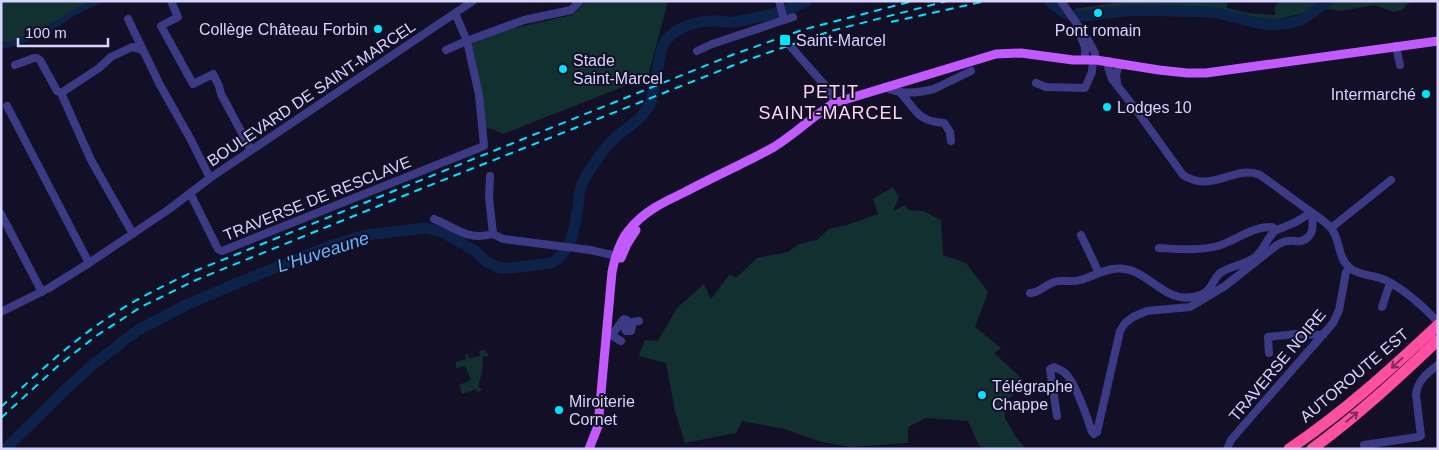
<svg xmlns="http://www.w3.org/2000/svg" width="1439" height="450" font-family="Arial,sans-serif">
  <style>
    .green { fill: #12302f }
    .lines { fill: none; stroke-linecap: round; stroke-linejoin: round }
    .canal { stroke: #0c2248; stroke-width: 6 }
    .river { stroke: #0c2248; stroke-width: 11 }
    .minor { stroke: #3d3a85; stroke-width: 8 }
    .major { stroke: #c25bff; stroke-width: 9 }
    .highway { stroke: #ff4fa3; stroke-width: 11 }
    .rail { stroke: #00e5ff; stroke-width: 2; stroke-dasharray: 8 6; stroke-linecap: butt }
    .oneway { stroke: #7d2c5e }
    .poi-dot { fill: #00e5ff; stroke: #130f26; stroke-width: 2 }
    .labels { text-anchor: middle; stroke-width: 4; stroke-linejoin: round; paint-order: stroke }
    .poi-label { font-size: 16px; fill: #d9d4ff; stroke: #130f26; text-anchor: start }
    .street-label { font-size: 16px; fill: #d9d4ff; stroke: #130f26 }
    .neighbourhood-label { font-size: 18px; letter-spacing: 1px; fill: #ffd6f0; stroke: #130f26 }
    .water-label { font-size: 18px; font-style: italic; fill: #62b6ff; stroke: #130f26 }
  </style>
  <rect width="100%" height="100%" fill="#130f26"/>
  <!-- green -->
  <path class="green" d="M1,1H98L78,8L24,39L1,43Z
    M587,1H668L648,77L503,134L493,129L485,128L470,45L506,30L572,15Z
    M1125,1H1227V8L1248,13L1275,15V6L1280,1H1411L1402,10L1394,12L1374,5L1341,11L1330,9L1307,12L1279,19L1250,20L1226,12L1129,16L1081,20L1074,9Z
    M893,187L899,197L893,211L905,205L908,210L923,211L941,220L943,255L966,263L988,292L975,327L1001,348L994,353L1020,377L1013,396L1005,400V418L1016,437L1026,449H986L979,446L968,421L926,418L908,427V443L850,447L822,442L784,429L742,421L736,433L685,443L675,411L666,363L639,356L645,340L658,341L677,308L704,284L711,299L730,274L736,278L757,258L788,252L799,244L817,240L829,229L847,225L878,214L873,199Z
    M484,350L488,354V356H483L482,373L478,387L482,389L478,393L476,389L462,394L459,385L471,380L465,366L456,368V362L466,359L465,355L468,354L469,358L480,356L479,351Z"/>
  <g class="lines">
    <!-- canal -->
    <path class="canal" d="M1,46C17,43 31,38 45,31C63,20 80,7 100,1"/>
    <!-- river -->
    <path class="river" d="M1049,1L1065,13L1074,16H1084L1131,10L1213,12L1253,22L1271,25L1291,23L1303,19L1328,1
      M5,449L65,390L95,363L138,330L186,305L235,284L332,245L366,235L426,228L442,232L474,250L487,262L500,268H512L551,263C572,252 575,228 578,206C579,199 579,190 582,184C589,170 600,154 611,142C625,128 642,121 651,102L662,47C669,31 693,21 710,21C718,20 725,23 733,22C759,18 784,12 807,1"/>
    <!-- minor -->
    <path class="minor" d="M171,1L178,17L161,26L193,84L213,74L219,86L221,94L251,150
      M779,1L784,20
      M1061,1L1088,40L1095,53L1096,60
      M128,19L160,85L191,140L210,178
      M1080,35L1085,47V60
      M1396,46L1400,65
      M791,47L829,90L834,103
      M446,50L464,42L524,20L571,10L580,1
      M697,51L712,44L793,17
      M1109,61L1108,67L1112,79L1134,107L1183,175C1212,194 1235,164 1260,175C1276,186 1291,198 1307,209C1315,215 1325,221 1331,228C1341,240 1337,259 1351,269C1360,275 1371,275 1380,278C1399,284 1425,308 1438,322
      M15,65L34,58H37L40,60L57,91L61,93L91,160L133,234
      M1036,83L1046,87L1085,88L1092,72L1093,60
      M1117,83L1116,74L1120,63
      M885,87C899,95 918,93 934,89L971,71
      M900,92C916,110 917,121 944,123L950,132L951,141
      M61,93L99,68L111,57L132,47L140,49L144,52
      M7,106L89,263
      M490,176L489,197L493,234
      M190,193L218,249L222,251L484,146L479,95L467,41L455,13
      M1,214L42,292
      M434,219C457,228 467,241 493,234
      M1331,228L1391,180
      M493,234L503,239L590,250L621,257
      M1081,235L1099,273
      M1159,248C1178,249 1199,251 1218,246C1235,241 1253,226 1272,227L1276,230C1289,225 1300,222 1310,212
      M1030,293C1039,293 1045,285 1054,282C1062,279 1072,283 1080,280C1091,277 1101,271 1113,269C1148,263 1163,309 1200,295C1211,292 1213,279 1220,273C1230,266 1245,265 1255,257C1264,250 1267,237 1276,230
      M1382,307L1390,283
      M1,312L49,288L89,263L168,210L210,178L473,1
      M621,341L611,335C616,331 621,321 624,319L627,320L625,329L626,331H631L633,322L639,321
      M1269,353L1268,337L1296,334L1323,335
      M1057,416L1050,369L1054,367C1058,369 1062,370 1065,373C1076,383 1087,417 1092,432L1094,434L1097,432L1120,331L1125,323L1133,317L1147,311L1190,307L1225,286L1277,245C1281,243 1284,241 1288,241C1293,240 1297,242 1301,241C1315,237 1313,224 1312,213
      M1364,445L1418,437L1421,436L1416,395C1417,381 1427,373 1438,365
      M1227,449L1231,440L1250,418L1333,323L1339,310L1346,272L1350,268"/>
    <!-- major -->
    <path class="major" d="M621,258L627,244L636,230
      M589,449L598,426L612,272C615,257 619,242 629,230C644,211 664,202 685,192C715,176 745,163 774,147C795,134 813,116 834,103L996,54L1021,53L1073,60H1096L1159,70L1187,73H1206L1438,41"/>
    <!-- highway -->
    <path class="highway" d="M1289,449C1343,413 1391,369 1438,325
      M1312,449C1357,416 1397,379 1438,340"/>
    <!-- rail -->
    <path class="rail" d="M891,22L986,1
      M1,407C39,372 76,337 120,310C144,295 169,283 195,271L732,55L802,30L913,1
      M1,418L58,366L96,336L141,307L196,280L413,192L747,60L831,31L947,1"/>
  </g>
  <!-- one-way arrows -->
  <defs><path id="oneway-shaft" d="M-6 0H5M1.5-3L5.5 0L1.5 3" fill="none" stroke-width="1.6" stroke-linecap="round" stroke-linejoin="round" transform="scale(1.25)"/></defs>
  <g class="oneway">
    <use href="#oneway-shaft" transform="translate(1397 363) rotate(137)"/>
    <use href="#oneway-shaft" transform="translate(1352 417) rotate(-40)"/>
  </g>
  <!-- markers -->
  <g class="poi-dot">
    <circle cx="1098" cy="13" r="5"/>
    <circle cx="378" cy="29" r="5"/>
    <rect x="779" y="34" width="12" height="12" rx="2.5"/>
    <circle cx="563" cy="69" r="5"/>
    <circle cx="1426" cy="94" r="5"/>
    <circle cx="1107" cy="107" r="5"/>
    <circle cx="982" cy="395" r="5"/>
    <circle cx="559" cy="410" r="5"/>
  </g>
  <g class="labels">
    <!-- poi labels -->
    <g class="poi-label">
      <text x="368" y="35" text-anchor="end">Collège Château Forbin</text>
      <text x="1098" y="36" text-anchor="middle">Pont romain</text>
      <text x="796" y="46">Saint-Marcel</text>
      <text x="573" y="66">Stade<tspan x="573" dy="18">Saint-Marcel</tspan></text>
      <text x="1416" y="100" text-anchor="end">Intermarché</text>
      <text x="1117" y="113">Lodges 10</text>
      <text x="992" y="392">Télégraphe<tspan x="992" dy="18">Chappe</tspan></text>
      <text x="569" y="407">Miroiterie<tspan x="569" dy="18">Cornet</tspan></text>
    </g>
    <!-- street labels -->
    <g class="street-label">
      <text transform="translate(311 93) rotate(-34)" y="6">BOULEVARD DE SAINT-MARCEL</text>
      <text transform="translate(317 198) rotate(-22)" y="6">TRAVERSE DE RESCLAVE</text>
      <text transform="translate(1277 365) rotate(-50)" y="6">TRAVERSE NOIRE</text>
      <text transform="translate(1354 375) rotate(-40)" y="6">AUTOROUTE EST</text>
    </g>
    <!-- neighbourhood labels -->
    <g class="neighbourhood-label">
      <text x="831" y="98">PETIT<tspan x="831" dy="21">SAINT-MARCEL</tspan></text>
    </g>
    <!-- water labels -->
    <g class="water-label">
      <text transform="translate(323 252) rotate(-18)" y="6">L'Huveaune</text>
    </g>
  </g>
  <!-- border -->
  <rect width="1439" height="450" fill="none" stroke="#d9d4ff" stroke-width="5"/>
  <!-- scale -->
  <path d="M18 38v8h90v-8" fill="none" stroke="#d9d4ff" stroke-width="2.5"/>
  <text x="25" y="38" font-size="15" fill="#d9d4ff" stroke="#130f26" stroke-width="4" paint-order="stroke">100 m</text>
</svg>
